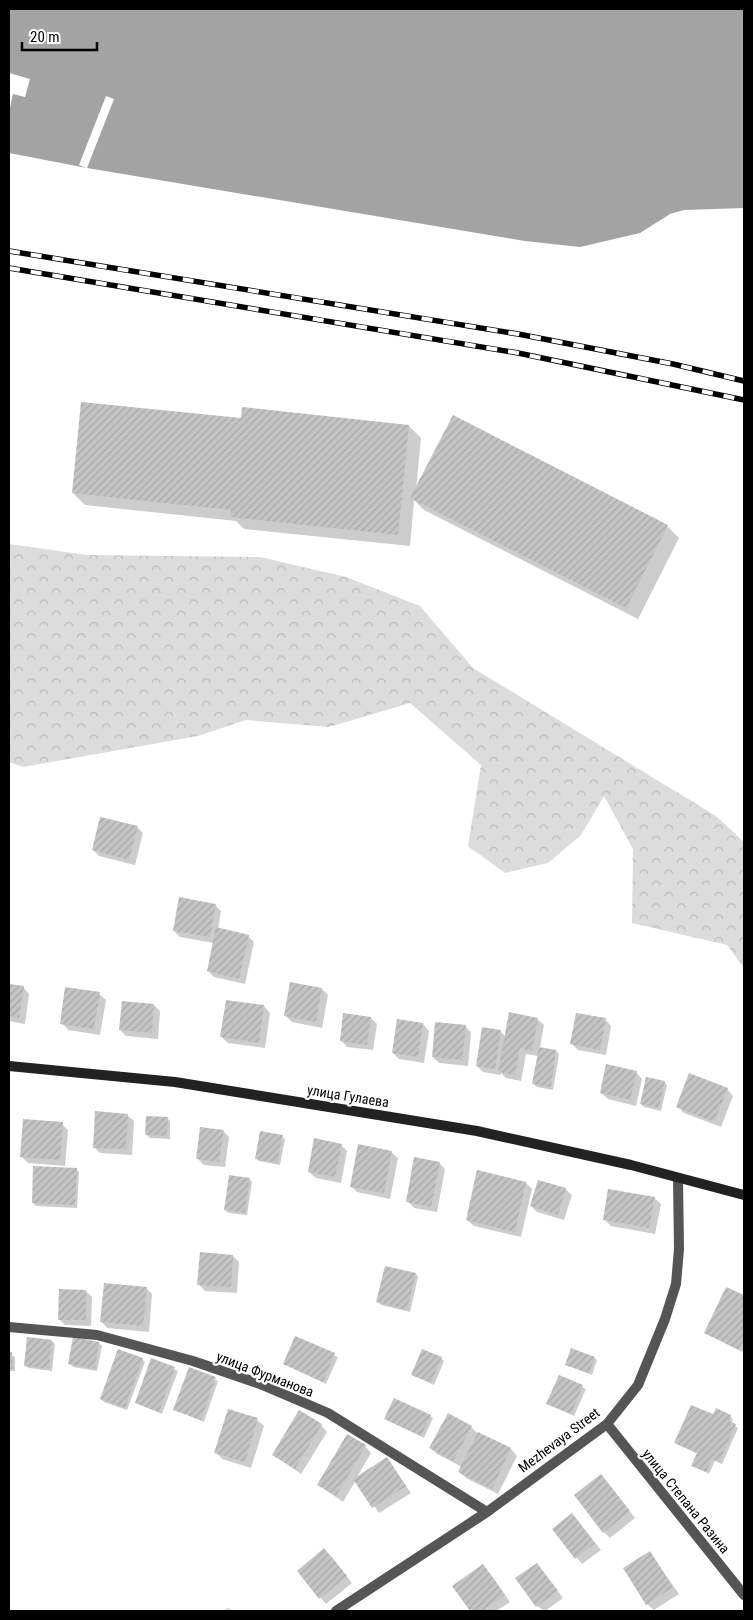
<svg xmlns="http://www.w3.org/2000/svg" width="753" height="1620" font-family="'Roboto Condensed',sans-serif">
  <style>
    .forest { fill: url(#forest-crowns) }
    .water { fill: #a3a3a3 }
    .pier { fill: #fff }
    .shadow { fill: #0003 }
    .building { fill: url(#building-hatch) }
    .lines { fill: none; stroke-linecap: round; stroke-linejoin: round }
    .minor { stroke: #555; stroke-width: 10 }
    .secondary { stroke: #222; stroke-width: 10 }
    .rail-casing { stroke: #000; stroke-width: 5.5 }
    .rail { stroke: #fff; stroke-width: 4; stroke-dasharray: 11; stroke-linecap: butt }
    .labels { text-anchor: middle; stroke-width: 4.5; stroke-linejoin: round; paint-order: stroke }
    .street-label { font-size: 14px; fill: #000; stroke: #fff }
  </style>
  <defs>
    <pattern id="forest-crowns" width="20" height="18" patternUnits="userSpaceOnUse" patternTransform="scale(1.25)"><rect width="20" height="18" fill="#dcdcdc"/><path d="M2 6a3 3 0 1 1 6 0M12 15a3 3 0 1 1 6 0" fill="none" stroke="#bbb"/></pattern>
    <pattern id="building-hatch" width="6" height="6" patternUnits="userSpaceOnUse" patternTransform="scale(1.25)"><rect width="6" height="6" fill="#c4c4c4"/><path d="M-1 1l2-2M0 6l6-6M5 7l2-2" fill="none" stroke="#a7a7a7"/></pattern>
  </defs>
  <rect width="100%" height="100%" fill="#fff"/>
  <!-- forest -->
  <path class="forest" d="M9,544L87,555L260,557L346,577L420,606L473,668L716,816L744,842V968L727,945L632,923L633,849L604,796L581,835L548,863L505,873L468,846L481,765L410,703L329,727L246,720L198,736L23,767L9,762Z"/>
  <!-- water -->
  <path class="water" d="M9,9H744V208L684,210L670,214L640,233L580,247L525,241L87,168L9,153Z"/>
  <!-- pier -->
  <path class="pier" d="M9,73L30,79L25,97L13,94L9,112Z
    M106,96L114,99L87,168L79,165Z"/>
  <!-- shadow -->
  <path class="shadow" d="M242,420L409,426L421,438L416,490L667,526L679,538L638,619L424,510L414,500L410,546L244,529L236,521L85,505L73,493Z
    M137,827L143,833L135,865L99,856L93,850Z
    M215,905L221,911L218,929L248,936L254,942L245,984L214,977L208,971L214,943L180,937L174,931Z
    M9,985L23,987L29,994L25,1024L9,1021Z
    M322,989L328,995L322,1028L292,1022L285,1015Z
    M99,994L106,1000L100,1035L68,1030L62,1023Z
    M154,1005L160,1011L158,1039L126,1036L120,1030Z
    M264,1006L270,1013L265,1048L228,1043L222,1037Z
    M371,1018L377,1024L373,1050L347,1047L341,1040Z
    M537,1019L544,1025L540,1048L556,1051L559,1054L553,1090L537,1087L534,1084L538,1056L526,1054L521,1081L506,1078L501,1073V1075L483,1072L477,1066L500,1031L506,1037Z
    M605,1019L611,1026L606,1055L578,1050L572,1044Z
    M423,1024L429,1031L424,1063L399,1059L393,1053Z
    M465,1026L471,1032L468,1066L439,1063L433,1057Z
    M636,1072L642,1079L636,1106L608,1099L601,1093Z
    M664,1082L667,1085L661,1111L644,1107L641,1104Z
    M727,1089L733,1096L721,1127L684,1113L678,1107Z
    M127,1115L134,1121L132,1155L100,1153L94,1147Z
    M167,1118L170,1121V1139L150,1138L147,1135Z
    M62,1124L68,1130L65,1166L28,1163L21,1156Z
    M223,1131L229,1137L225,1167L204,1165L197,1158Z
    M282,1137L285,1139L280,1165L259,1161L256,1158Z
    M341,1145L347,1151L341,1183L316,1178L309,1172Z
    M391,1152L398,1158L390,1199L357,1192L351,1186Z
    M439,1163L445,1169L437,1212L414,1208L408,1201Z
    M76,1169L79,1172L77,1208L36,1206L33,1203Z
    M249,1179L252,1182L247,1215L228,1213L225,1210Z
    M526,1183L532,1189L521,1237L474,1226L467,1220Z
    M565,1189L572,1195L564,1220L537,1212L531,1206Z
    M654,1198L661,1204L655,1234L611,1226L604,1219Z
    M233,1256L239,1262L237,1293L205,1291L199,1284Z
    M416,1274L418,1277L410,1312L381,1305L378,1302Z
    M146,1288L152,1294L149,1332L107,1328L101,1321Z
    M727,1289L744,1297V1347L742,1352L706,1333Z
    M86,1291L92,1297L91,1326L65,1325L59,1319Z
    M296,1337L338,1357L326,1384L284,1364Z
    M52,1341L55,1344L52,1371L29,1368L26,1366Z
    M99,1343L102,1346L97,1371L73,1367L70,1364Z
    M9,1354L15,1357V1371H9Z
    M441,1358L444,1361L434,1385L413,1375Z
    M594,1358L597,1360L592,1375L566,1365Z
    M142,1359L145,1362L127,1410L104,1402L101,1399Z
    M152,1360L178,1371L162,1414L136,1403Z
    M190,1369L218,1381L204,1422L175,1410Z
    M559,1376L586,1389L574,1416L548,1404Z
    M430,1416L433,1418L424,1438L386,1419Z
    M714,1416H730L733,1419L731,1423L738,1428L722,1464L715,1461L709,1474L692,1465L698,1454L676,1443Z
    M257,1420L264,1426L251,1468L222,1459L216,1452Z
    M321,1425L327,1432L301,1474L274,1455Z
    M471,1427L478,1434L511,1449L517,1456L498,1494L466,1478L459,1472L462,1467L437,1454L431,1448Z
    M365,1446L371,1453L357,1477L387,1459L411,1493L379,1513L356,1480L343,1502L319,1485Z
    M607,1482L635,1518L610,1538L604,1532Z
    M572,1514L601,1550L582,1564L553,1529Z
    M650,1553L679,1594L654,1610L647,1604Z
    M331,1556L352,1583L326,1604L298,1571Z
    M537,1564L563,1598L545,1611L537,1606L517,1579Z
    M489,1572L510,1602L496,1611H471L453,1587Z
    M228,1608L232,1611H222Z"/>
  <!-- building -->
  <path class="building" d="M81,402L241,418L242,407L409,425L398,535L231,517V510L72,493Z
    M453,415L668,525L626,608L410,498Z
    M100,817L138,826L129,860L92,850Z
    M179,897L216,904L210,937L173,931Z
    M216,927L249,935L239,979L207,971Z
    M290,982L322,988L316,1022L284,1016Z
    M9,984L24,986L19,1018L9,1016Z
    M65,987L100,992L94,1029L60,1024Z
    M226,1000L264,1005L259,1043L220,1037Z
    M122,1001L154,1004L152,1033L119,1030Z
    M509,1012L538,1018L532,1051L520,1048L515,1075L498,1072Z
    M343,1013L371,1017L367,1045L340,1041Z
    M576,1013L606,1018L600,1050L570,1044Z
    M397,1019L423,1023L418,1057L392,1053Z
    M435,1022L466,1025L462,1060L432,1057Z
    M482,1027L501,1030L495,1069L476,1066Z
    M539,1047L556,1050L551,1087L532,1084Z
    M606,1064L637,1071L630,1100L600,1093Z
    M689,1073L728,1088L714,1122L676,1107Z
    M646,1077L665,1081L659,1108L640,1104Z
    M95,1111L128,1114L126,1149L93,1148Z
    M146,1116L168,1117L167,1136L145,1135Z
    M23,1119L63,1122L60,1160L20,1157Z
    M200,1127L224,1130L219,1162L196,1159Z
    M260,1131L283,1135L277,1163L255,1159Z
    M314,1138L342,1144L335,1177L308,1172Z
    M358,1144L392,1151L384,1193L350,1187Z
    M414,1157L440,1162L431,1207L406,1202Z
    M33,1166L77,1168L75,1205L32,1203Z
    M477,1170L526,1182L515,1232L466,1220Z
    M229,1175L250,1178L245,1213L224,1210Z
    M538,1180L566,1188L558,1215L530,1206Z
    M608,1189L655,1197L649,1228L603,1220Z
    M200,1252L233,1255L231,1287L197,1285Z
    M385,1266L416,1273L407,1310L376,1302Z
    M104,1283L147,1287L143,1326L100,1322Z
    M726,1287L744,1295V1339L739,1350L704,1333Z
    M59,1289L86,1290V1320H58Z
    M295,1336L335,1353L323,1382L283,1364Z
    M27,1337L52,1340L49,1369L24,1366Z
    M73,1337L99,1342L95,1369L68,1364Z
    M571,1348L595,1357L589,1373L565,1365Z
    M118,1349L143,1358L125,1408L100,1399Z
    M422,1349L442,1357L431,1383L411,1375Z
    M9,1352H12L13,1369H9Z
    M151,1358L175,1367L159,1412L135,1403Z
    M189,1367L216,1377L201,1420L173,1410Z
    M559,1375L583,1385L571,1414L546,1404Z
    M394,1398L431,1415L421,1436L384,1419Z
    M691,1405L713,1414L716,1408L731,1415L729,1421L736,1424L719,1462L712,1459L706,1472L691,1466L697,1453L674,1443Z
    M228,1409L258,1418L245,1462L214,1453Z
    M299,1410L322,1424L295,1469L272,1455Z
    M448,1413L472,1426L453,1461L429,1448Z
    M478,1432L511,1448L492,1489L458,1472Z
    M347,1434L366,1445L336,1496L317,1485Z
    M387,1457L406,1486L372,1508L353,1479Z
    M601,1474L630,1511L603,1533L574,1495Z
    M572,1513L595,1543L575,1559L552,1529Z
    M324,1548L347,1576L319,1599L297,1571Z
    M650,1551L673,1587L646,1605L623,1568Z
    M537,1563L558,1591L536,1607L515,1578Z
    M483,1564L505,1595L482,1611H470L452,1586Z"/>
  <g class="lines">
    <!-- minor -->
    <path class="minor" d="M9,1327L97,1335L193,1361L260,1384L328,1413L487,1512
      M607,1424L744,1595
      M336,1611L487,1512L607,1424L638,1385L665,1319L676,1284L679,1249L678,1178"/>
    <!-- secondary -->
    <path class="secondary" d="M9,1066L175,1082L477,1131L631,1165L744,1195"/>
    <defs>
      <path id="rail" d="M9,251L518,334L673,364L744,381
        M9,268L518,353L744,400"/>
    </defs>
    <!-- rail casing -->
    <use href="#rail" class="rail-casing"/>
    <!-- rail -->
    <use href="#rail" class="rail"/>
  </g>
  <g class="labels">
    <!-- street labels -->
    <g class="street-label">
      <text transform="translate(348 1096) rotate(9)" y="5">улица Гулаева</text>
      <text transform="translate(265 1374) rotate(21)" y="5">улица Фурманова</text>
      <text transform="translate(559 1440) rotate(-37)" y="5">Mezhevaya Street</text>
      <text transform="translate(686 1501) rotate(51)" y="5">улица Степана Разина</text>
    </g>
  </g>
  <!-- border -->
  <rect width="753" height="1620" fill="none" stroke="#000000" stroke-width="20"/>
  <!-- scale -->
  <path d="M22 42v8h75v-8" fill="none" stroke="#000000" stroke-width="2.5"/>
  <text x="30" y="42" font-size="15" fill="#000000" stroke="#ffffff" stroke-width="4" paint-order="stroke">20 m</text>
</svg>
